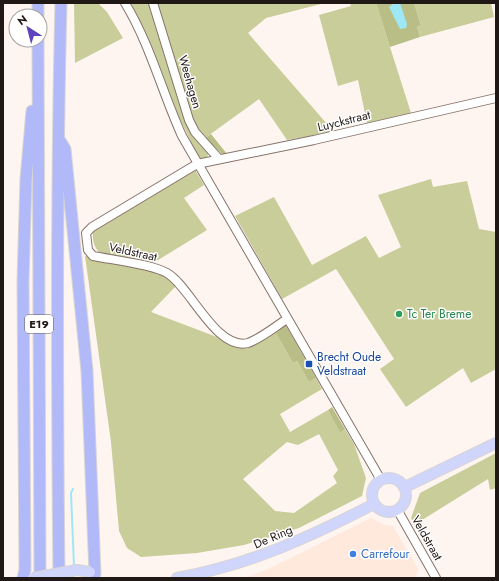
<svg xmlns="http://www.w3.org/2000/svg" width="499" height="581" font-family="Jost,sans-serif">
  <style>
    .commercial { fill: #ffe8dc }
    .green { fill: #c8cd99; fill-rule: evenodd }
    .forest { fill: #b9be86 }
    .water { fill: #9ee8f5 }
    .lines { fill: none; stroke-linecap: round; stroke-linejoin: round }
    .stream { stroke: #9ee8f5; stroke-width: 2 }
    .minor-casing { stroke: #86736a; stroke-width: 10 }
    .major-casing { stroke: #d7d5d5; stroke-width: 12 }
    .highway-casing { stroke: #d7d5d5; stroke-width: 13 }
    .minor { stroke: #fff; stroke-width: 8 }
    .major { stroke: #d0d5fb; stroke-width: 10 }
    .highway { stroke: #b1b9f8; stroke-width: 11 }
    .major-bridge-casing { stroke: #d7d5d5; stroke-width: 12; stroke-linecap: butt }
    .major-bridge { stroke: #d0d5fb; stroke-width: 10 }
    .leisure-dot { fill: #2e9e5b; stroke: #fff; stroke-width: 1.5 }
    .transit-dot { fill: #1a4fb4; stroke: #fff; stroke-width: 1.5 }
    .shop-dot { fill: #3f7fe0; stroke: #fff; stroke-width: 1.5 }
    .labels { text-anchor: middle; stroke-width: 3; stroke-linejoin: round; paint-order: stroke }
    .shield { fill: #fff; stroke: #635d5b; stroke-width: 1 }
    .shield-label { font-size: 11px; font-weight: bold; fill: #201815 }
    .street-label { font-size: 12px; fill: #201815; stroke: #fff }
    .leisure-label { font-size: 12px; fill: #27864d; stroke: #fff; text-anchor: start }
    .transit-label { font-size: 12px; fill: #164399; stroke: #fff; text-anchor: start }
    .shop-label { font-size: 12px; fill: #366cbe; stroke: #fff; text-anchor: start }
  </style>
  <rect width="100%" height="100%" fill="#fef5f1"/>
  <!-- commercial -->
  <path class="commercial" d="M371,518L385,525L393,526L418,569L416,578H244L266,570Z"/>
  <!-- green -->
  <path class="green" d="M74,3H98L107,12L123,38L75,63Z
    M131,3H149L160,31L185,120L209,153L206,159H200L198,156L178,115L146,34Z
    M157,3H325L266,18L248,33L334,132L287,140L259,99L205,138L192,119Z
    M350,3H376L411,113L367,123L358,80L338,86L319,15L351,6Z
    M414,3H491L494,17L420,37L417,27L421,26Z
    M194,168L204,185L184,198L207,230L150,265L99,252C94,247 91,237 94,229Z
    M431,179L433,187L467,181L479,229L496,232V369L471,383L463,368L406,407L380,369L394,359L336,269L282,299L235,216L274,197L312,265L366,236L379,258L401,247L378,195Z
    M85,256L161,272L170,279L176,286L151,312L246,348L274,330L293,363L297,361L309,382L316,378L322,389L280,414L290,432L328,410L340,431L345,429L354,444L366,478L362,496L299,528L244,545L197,553L141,557L127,548L119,531L111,442ZM319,434L338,470L333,476L337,483L294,513L275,511L243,479L287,442L298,445Z
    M496,453V488L490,490L488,479L414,525L411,518L420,493Z"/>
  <!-- forest -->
  <path class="forest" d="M376,3H414L421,26L417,27L420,37L390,47Z
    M211,134L227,154L223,155L205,138Z
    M285,324L316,378L309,382L297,361L293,363L274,330Z
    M332,407L345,429L340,432L328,410Z"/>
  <!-- water -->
  <path class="water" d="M394,3H400L407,24L406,28L400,29L389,7Z"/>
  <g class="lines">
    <!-- stream -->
    <path class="stream" d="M73,489L71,493L74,566"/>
    <defs>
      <path id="minor" d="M125,3C150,44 162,92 182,136L381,480
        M153,3L189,120L195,132L219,159
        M287,319C276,326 260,339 248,343C216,351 190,286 167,273C151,264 113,260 93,256L88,250L86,233L92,227L197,164L314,140L496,98
        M398,511L436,578"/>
      <path id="major" d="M372 495a17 17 0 1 1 34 0a17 17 0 1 1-34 0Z
        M405,487L496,443
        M177,578C249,565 310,537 374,504"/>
      <path id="highway" d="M38,16V3
        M38,40L40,578
        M60,141L65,149L87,371L95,574
        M23,578L25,570L23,281L26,179L32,111
        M59,578C57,386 56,195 61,3"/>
    </defs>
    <!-- minor casing -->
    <use href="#minor" class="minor-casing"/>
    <!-- major casing -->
    <use href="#major" class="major-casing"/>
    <!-- highway casing -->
    <use href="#highway" class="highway-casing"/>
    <!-- minor -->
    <use href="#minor" class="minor"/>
    <!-- major -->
    <use href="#major" class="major"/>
    <!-- highway -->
    <use href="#highway" class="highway"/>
    <defs>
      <path id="major-bridge" d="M33,578L77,570L90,572"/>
    </defs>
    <!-- major-bridge casing -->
    <use href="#major-bridge" class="major-bridge-casing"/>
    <!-- major-bridge -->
    <use href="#major-bridge" class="major-bridge"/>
  </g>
  <!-- markers -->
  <circle class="leisure-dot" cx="399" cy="314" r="4"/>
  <rect class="transit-dot" x="305" y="360" width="8" height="8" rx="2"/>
  <circle class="shop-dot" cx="353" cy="554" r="4"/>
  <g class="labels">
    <!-- shield labels -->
    <rect class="shield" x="25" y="315" width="28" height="18" rx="3"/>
    <g class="shield-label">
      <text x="39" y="328">E19</text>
    </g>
    <!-- street labels -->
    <g class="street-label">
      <text transform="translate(190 82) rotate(74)" y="4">Weehagen</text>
      <text transform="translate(344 121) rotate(-14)" y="4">Luyckstraat</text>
      <text transform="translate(133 252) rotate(12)" y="4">Veldstraat</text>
      <text transform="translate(273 537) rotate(-23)" y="4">De Ring</text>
      <text transform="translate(427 538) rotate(60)" y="4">Veldstraat</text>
    </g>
    <!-- leisure labels -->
    <g class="leisure-label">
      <text x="407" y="318">Tc Ter Breme</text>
    </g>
    <!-- transit labels -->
    <g class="transit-label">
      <text x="317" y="361">Brecht Oude<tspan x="317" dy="14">Veldstraat</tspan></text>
    </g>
    <!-- shop labels -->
    <g class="shop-label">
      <text x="361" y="558">Carrefour</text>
    </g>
  </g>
  <!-- border -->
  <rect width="499" height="581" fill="none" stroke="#201815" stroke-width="8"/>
  <!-- north arrow -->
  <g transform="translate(28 28) rotate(324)"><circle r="19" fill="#ffffff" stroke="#a6a3a1"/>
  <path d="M0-3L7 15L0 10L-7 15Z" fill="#5d42bb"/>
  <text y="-6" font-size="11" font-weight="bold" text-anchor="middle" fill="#201815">N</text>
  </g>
</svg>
